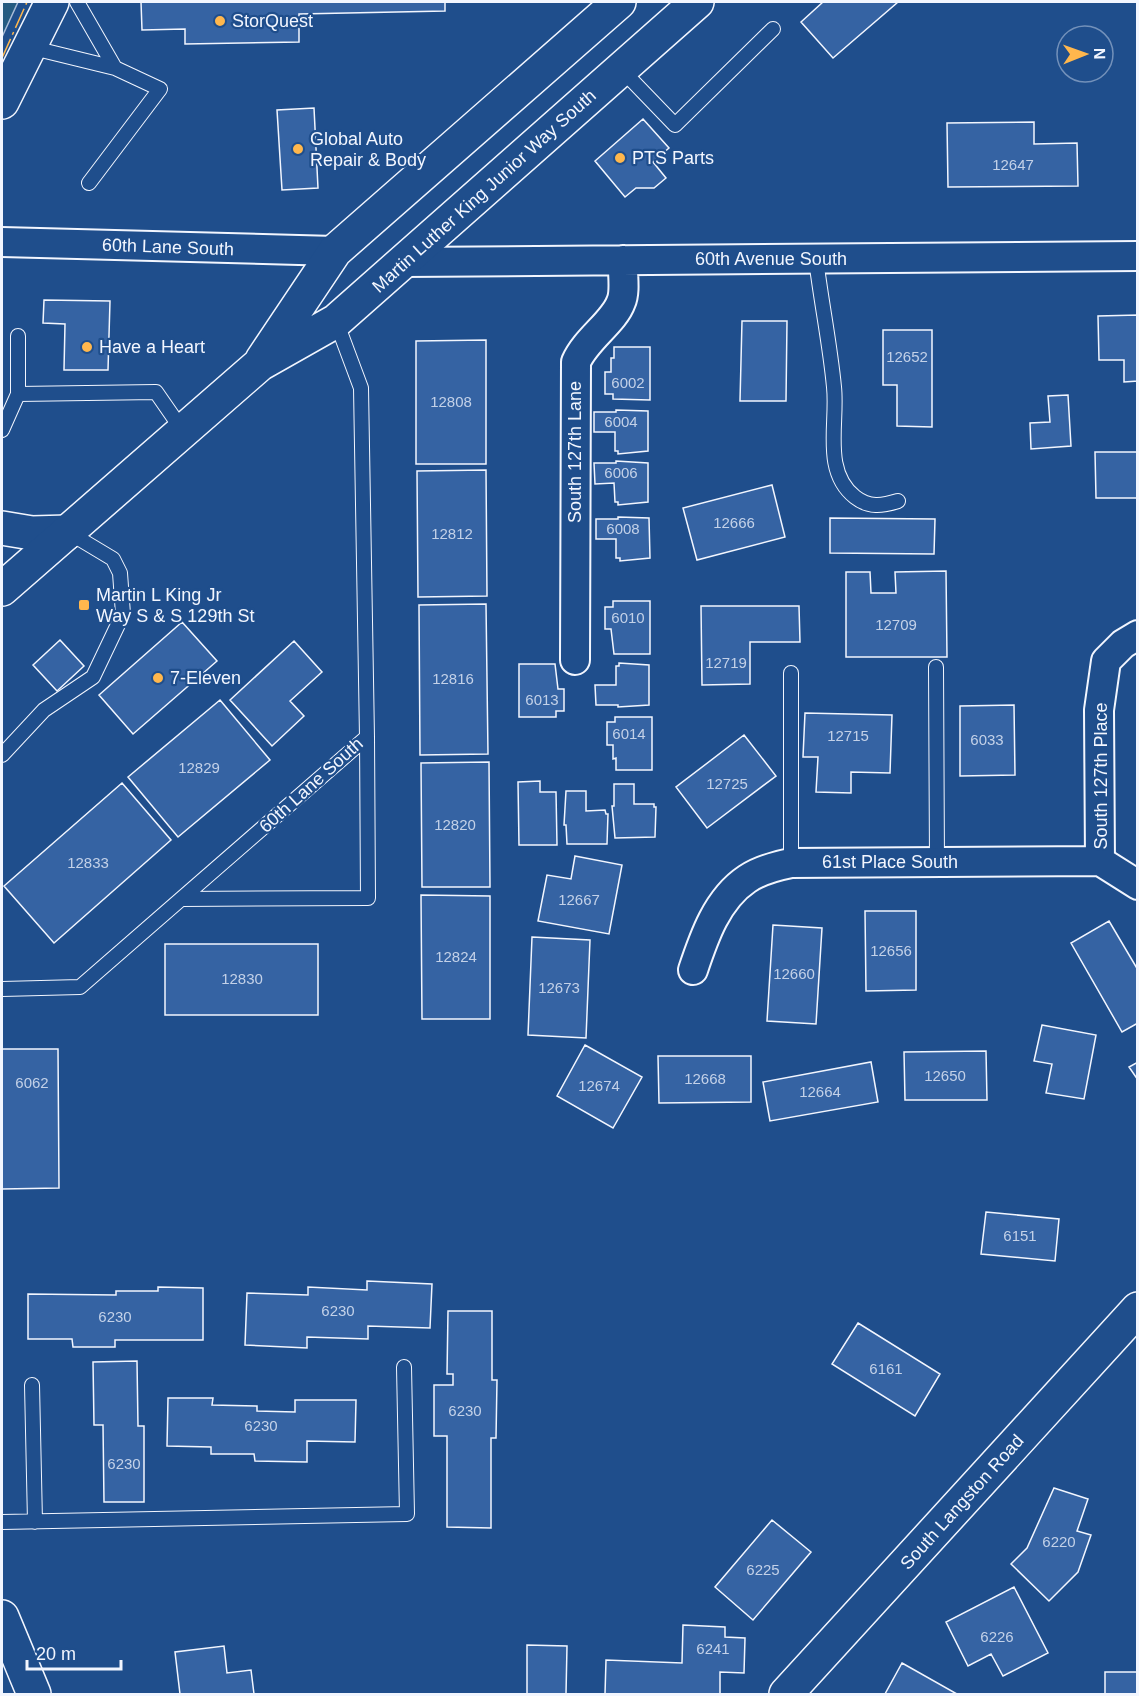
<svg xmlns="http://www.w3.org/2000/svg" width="1139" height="1696" font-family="Arial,sans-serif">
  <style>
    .green { fill: #245a82; stroke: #a8bbd7; stroke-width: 1.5 }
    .building { fill: #3563a3; stroke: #f2f6ff; stroke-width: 1.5 }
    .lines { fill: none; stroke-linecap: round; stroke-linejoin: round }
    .service-casing { stroke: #f2f6ff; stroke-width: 16 }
    .minor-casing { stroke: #f2f6ff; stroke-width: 32 }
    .tertiary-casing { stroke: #f2f6ff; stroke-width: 36 }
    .secondary-casing { stroke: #f2f6ff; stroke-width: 36 }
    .service { stroke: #1f4e8c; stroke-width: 14 }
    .minor { stroke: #1f4e8c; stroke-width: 28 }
    .tertiary { stroke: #1f4e8c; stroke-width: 33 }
    .secondary { stroke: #1f4e8c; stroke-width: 33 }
    .power { stroke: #ffb74d; stroke-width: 1.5; stroke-dasharray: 21 4.5 3 4.5; stroke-linecap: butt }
    .poi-dot { fill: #ffb74d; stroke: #1f4e8c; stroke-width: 2 }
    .labels { text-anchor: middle; stroke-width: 4.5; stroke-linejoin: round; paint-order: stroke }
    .number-label { font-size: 15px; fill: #c3d1e8 }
    .poi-label { font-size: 18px; fill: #f2f6ff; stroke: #1f4e8c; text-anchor: start }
    .street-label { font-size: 18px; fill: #f2f6ff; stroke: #1f4e8c }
  </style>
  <rect width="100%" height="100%" fill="#1f4e8c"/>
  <!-- green -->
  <path class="green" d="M2,2H18L2,37Z"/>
  <!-- building -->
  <path class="building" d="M141,2H445V11L299,14V42L185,44V29L142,30Z
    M823,2H898L833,58L801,22Z
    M314,108L318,188L282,190L277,110Z
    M643,119L669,148L653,162L666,178L654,188H636L625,197L595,161Z
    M1034,122V144L1077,143L1078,186L948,187L947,123Z
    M44,300L110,301L108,370H64L65,324L43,323Z
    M1138,315V381L1124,382V360H1099L1098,316Z
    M742,321H787L786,401H740Z
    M883,330H932V427L897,426V385H883Z
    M486,340V464H416V341Z
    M614,347H650V400L613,399V394H605V372H611V358H614Z
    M1068,395L1071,446L1031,449L1030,423L1050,422L1048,396Z
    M616,410L648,411V451L618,454V451H615V432H594V412H616Z
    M1095,452H1138V498H1096Z
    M616,461L648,463V502L618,505V502H615L614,483L595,484L594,463H616Z
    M486,470L487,596L418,597L417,471Z
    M772,485L785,537L697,560L683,508Z
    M618,517L649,518L650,558L620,561V558H616V539H596V519H618Z
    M830,518L935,519L934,554L830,553Z
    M946,571L947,657H846V572H870L871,593H896L895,572Z
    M613,601H650V654H614L611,629H605V607H613Z
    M486,604L488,754L420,755L419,605Z
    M701,606H799L800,642H750V684L702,685Z
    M182,622L217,661L133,734L99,695Z
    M60,640L84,666L57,691L33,665Z
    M294,641L322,672L290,701L304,716L272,746L230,700Z
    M619,663L649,665V705L618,707V705H596L595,685H616V666H619Z
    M519,664H555L558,689H564V711H556V717H519Z
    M220,700L270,760L178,837L128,777Z
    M1014,705L1015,775L960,776V706Z
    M805,713L892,715L890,773L851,772V793L816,792L818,757H803Z
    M615,717H652V770H616V758L613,759V745H607V722H615Z
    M744,735L776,776L707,828L676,787Z
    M489,762L490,887H422L421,763Z
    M540,781V792H556L557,845H519L518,782Z
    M122,783L171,840L54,943L4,886Z
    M614,784H634V804H654V807H656L655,837L615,838L612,806H614Z
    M566,791H586V811L605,810L606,814H608L607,844H567L566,825H564Z
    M575,856L622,865L609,934L538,921L547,875L571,879Z
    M421,895L490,896V1019H422Z
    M865,911H916V990L866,991Z
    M1109,921L1138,970V1023L1122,1032L1071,943Z
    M773,925L822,928L816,1024L767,1021Z
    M532,937L590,940L586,1038L528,1035Z
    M165,944H318V1015H165Z
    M1042,1025L1096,1035L1084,1099L1046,1093L1052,1064L1034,1061Z
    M585,1045L642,1077L613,1128L557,1096Z
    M2,1049H58L59,1188L2,1189Z
    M986,1051L987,1100H905L904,1052Z
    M658,1056H751V1102L659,1103Z
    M871,1062L878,1102L770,1121L763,1082Z
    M1138,1062V1080L1129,1067Z
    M986,1212L1059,1219L1055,1261L981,1254Z
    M367,1281L432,1284L430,1328L368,1326V1339L307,1337V1348L245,1345L247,1293L308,1295V1287L367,1290Z
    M158,1287L203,1288V1340H115V1347H73L72,1339H28V1294L116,1295V1291H158Z
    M448,1311H492V1380H497L496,1438H491V1528L447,1527V1436H434V1385H453V1374H447Z
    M858,1323L940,1374L915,1416L832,1364Z
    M137,1361L138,1426H144V1502H104L103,1425H94L93,1362Z
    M168,1398H213L212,1405L257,1406V1411L295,1412V1400H356L355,1442L307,1441V1462L255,1461L254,1454H211V1447L167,1446Z
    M1054,1488L1088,1499L1077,1531L1091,1535L1078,1572L1049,1601L1011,1564L1027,1548Z
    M772,1520L811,1552L753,1620L715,1587Z
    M1014,1587L1048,1653L1003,1676L991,1654L968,1666L946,1622Z
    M683,1625L725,1627V1637L745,1638L744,1673L720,1672V1694H605L606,1660L682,1663Z
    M527,1645L567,1646L566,1694H527Z
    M224,1646L227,1673L251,1670L254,1694H180L175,1652Z
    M902,1663L957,1694H885Z
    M1105,1672H1138V1694H1105Z"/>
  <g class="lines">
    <defs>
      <path id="service" d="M29,47L115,68L77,2
        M621,69L675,125L773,29
        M89,183L160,89L115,68
        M816,259C821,301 830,344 834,387C838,423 822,471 855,497C869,508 882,506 898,501
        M18,394L156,392L183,431
        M2,430L18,394V336
        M936,667L937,862
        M2,755L44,710L93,677L123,614L120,573L113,559L68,532
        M791,863V673
        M181,899L368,898L367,737
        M2,989L80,987L367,737L361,388L336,321
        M32,1385L35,1522
        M2,1522L407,1514L404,1367"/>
      <path id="minor" d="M2,242L335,251
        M404,262L1138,256
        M575,660L576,362C586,339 614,322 621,302C626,291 622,272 623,260
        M1100,861L1099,710L1106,661L1123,644L1138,635
        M693,970C704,937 717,899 747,879C760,870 776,866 791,863L1100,861L1138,885"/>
      <path id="tertiary" d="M2,102L52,2
        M2,528L32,533L68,532
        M2,1617L34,1694
        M786,1694L1138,1309"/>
      <path id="secondary" d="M262,360L335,251L619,2
        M2,589L260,364L336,321L697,2"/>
    </defs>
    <!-- service casing -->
    <use href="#service" class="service-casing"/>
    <!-- minor casing -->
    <use href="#minor" class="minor-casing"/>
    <!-- tertiary casing -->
    <use href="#tertiary" class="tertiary-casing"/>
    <!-- secondary casing -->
    <use href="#secondary" class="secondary-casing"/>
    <!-- service -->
    <use href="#service" class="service"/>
    <!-- minor -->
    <use href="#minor" class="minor"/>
    <!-- tertiary -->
    <use href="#tertiary" class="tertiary"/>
    <!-- secondary -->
    <use href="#secondary" class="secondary"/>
    <!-- power -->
    <path class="power" d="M2,58L27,2"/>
  </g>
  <!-- markers -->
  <g class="poi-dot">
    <circle cx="220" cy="21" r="6"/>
    <circle cx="298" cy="149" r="6"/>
    <circle cx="620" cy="158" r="6"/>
    <circle cx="87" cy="347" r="6"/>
    <rect x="78" y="599" width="12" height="12" rx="3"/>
    <circle cx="158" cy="678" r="6"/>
  </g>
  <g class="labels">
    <!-- number labels -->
    <g class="number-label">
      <text x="1013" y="170">12647</text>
      <text x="907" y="362">12652</text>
      <text x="628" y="388">6002</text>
      <text x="451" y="407">12808</text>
      <text x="621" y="427">6004</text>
      <text x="621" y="478">6006</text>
      <text x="734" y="528">12666</text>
      <text x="623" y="534">6008</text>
      <text x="452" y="539">12812</text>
      <text x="628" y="623">6010</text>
      <text x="896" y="630">12709</text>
      <text x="726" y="668">12719</text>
      <text x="453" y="684">12816</text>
      <text x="542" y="705">6013</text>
      <text x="629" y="739">6014</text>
      <text x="848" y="741">12715</text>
      <text x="987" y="745">6033</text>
      <text x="199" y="773">12829</text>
      <text x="727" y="789">12725</text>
      <text x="455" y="830">12820</text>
      <text x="88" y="868">12833</text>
      <text x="579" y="905">12667</text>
      <text x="891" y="956">12656</text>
      <text x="456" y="962">12824</text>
      <text x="794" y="979">12660</text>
      <text x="242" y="984">12830</text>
      <text x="559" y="993">12673</text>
      <text x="945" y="1081">12650</text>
      <text x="705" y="1084">12668</text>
      <text x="32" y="1088">6062</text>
      <text x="599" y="1091">12674</text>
      <text x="820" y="1097">12664</text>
      <text x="1020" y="1241">6151</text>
      <text x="338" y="1316">6230</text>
      <text x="115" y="1322">6230</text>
      <text x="886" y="1374">6161</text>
      <text x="465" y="1416">6230</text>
      <text x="261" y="1431">6230</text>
      <text x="124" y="1469">6230</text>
      <text x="1059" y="1547">6220</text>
      <text x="763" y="1575">6225</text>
      <text x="997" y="1642">6226</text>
      <text x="713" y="1654">6241</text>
    </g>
    <!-- poi labels -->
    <g class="poi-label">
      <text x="232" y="27">StorQuest</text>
      <text x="310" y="145">Global Auto<tspan x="310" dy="21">Repair &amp; Body</tspan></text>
      <text x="632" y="164">PTS Parts</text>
      <text x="99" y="353">Have a Heart</text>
      <text x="96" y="601">Martin L King Jr<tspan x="96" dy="21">Way S &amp; S 129th St</tspan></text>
      <text x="170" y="684">7-Eleven</text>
    </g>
    <!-- street labels -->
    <g class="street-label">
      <text transform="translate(484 191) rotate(-42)" y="6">Martin Luther King Junior Way South</text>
      <text transform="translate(168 247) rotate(2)" y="6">60th Lane South</text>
      <text x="771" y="265">60th Avenue South</text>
      <text transform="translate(575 452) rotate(-90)" y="6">South 127th Lane</text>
      <text transform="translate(1101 776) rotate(-90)" y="6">South 127th Place</text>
      <text transform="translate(311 785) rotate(-42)" y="6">60th Lane South</text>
      <text x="890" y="868">61st Place South</text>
      <text transform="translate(962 1502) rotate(-48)" y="6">South Langston Road</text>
    </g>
  </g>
  <!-- border -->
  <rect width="1139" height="1696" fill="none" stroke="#f2f6ff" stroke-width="6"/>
  <!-- north arrow -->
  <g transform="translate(1085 54) rotate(89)"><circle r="28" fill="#1f4e8c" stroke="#7391ba" stroke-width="1.5"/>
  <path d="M0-4.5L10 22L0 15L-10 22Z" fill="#ffb74d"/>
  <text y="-9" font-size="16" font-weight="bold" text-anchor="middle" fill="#f2f6ff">N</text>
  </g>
  <!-- scale -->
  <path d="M27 1660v9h94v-9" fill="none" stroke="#f2f6ff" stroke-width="3"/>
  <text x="36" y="1660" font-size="18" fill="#f2f6ff" stroke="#1f4e8c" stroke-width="4.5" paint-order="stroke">20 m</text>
</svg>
